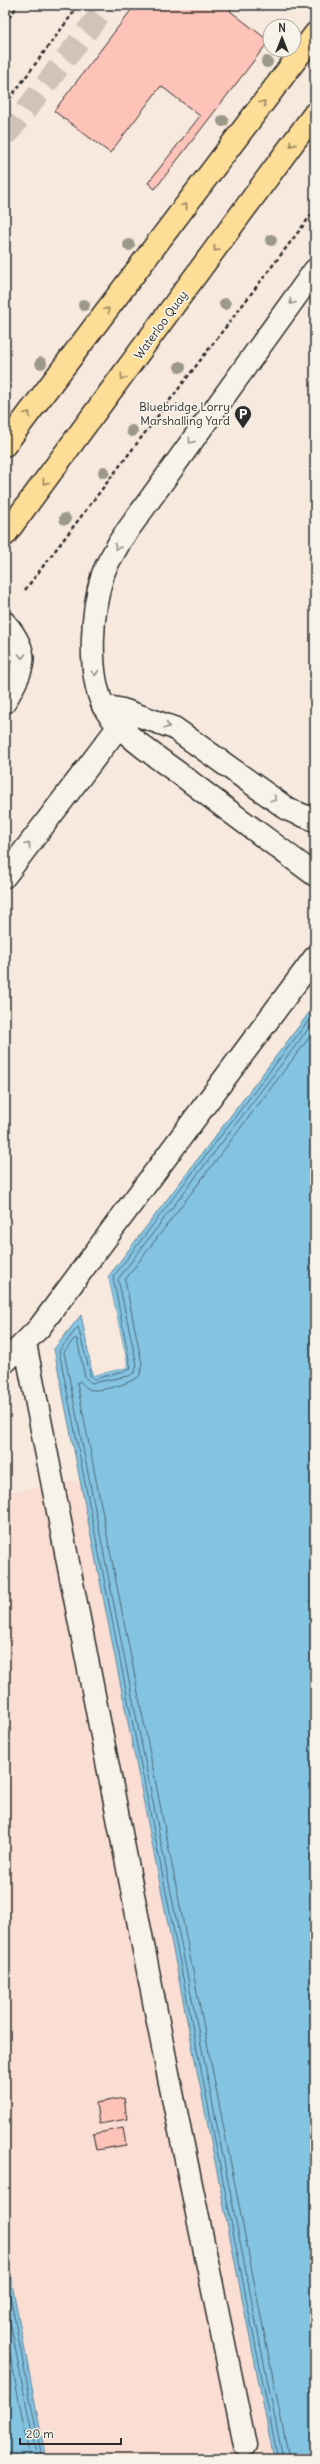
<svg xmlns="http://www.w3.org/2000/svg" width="320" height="2464" font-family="Delius,sans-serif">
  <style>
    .built { fill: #faddd3 }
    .water { fill: #83c4e3; stroke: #608799 }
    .pier { fill: #f8e9de }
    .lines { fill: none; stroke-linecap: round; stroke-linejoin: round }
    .shore { stroke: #4e6875; stroke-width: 1 }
    .building { fill: #fdc2b8; stroke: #2b2b2b }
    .minor-tunnel { stroke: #cfc3ba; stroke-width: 22; stroke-dasharray: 22 11; stroke-linecap: butt }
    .minor-casing { stroke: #2b2b2b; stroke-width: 25 }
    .major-casing { stroke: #2b2b2b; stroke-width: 25 }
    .path { stroke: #2b2b2b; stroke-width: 2.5; stroke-dasharray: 4 3; stroke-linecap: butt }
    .minor { stroke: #f7f3e8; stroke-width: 22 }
    .major { stroke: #fedd96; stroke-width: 22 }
    .tree { fill: #9c9989 }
    .oneway { stroke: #948460 }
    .oneway2 { stroke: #918f8a }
    .labels { text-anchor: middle; stroke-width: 3.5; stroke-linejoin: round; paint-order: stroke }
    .street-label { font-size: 12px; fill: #2b2b2b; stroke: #f7f3e8 }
    .poi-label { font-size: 12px; fill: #2b2b2b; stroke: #f7f3e8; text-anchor: end }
  </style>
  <rect width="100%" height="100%" fill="#f8e9de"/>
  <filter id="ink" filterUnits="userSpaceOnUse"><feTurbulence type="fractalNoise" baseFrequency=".025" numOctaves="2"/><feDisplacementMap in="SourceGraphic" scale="8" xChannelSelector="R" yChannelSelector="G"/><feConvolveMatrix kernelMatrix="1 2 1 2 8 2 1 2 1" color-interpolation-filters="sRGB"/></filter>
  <g filter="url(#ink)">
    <!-- built -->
    <path class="built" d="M82,1480L274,2459H46L5,2248V1493Z"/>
    <!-- water -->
    <path class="water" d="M315,1005V2459H274L54,1349L81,1315L93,1375L128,1367L108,1277Z
      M5,2248L46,2459H5Z"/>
    <!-- pier -->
    <path class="pier" d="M108,1277L128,1367L93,1375L82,1314L95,1372L125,1365L107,1279Z"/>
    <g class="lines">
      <!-- shore -->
      <path class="shore" d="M5,2270L42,2459
        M5,2296L37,2459
        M5,2327L30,2459
        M278,2459L59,1351L78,1327L91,1377L95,1379L131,1369L113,1277L315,1012
        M283,2459L64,1352L74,1339H77L85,1377L91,1383L129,1376L135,1372L137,1365L118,1279L315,1020
        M289,2459L77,1383L80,1381C83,1385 87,1389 92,1390C102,1391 134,1383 140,1375L142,1364L125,1280L315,1030"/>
    </g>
    <!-- building -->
    <path class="building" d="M135,5H234L230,11L269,41L155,189L148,183L200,116L161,86L110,153L54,111Z
      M124,2098L127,2119L99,2124L96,2103Z
      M123,2128L126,2145L96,2150L93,2134Z"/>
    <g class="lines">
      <!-- minor-tunnel -->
      <path class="minor-tunnel" d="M5,137L107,5"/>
      <defs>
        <path id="minor" d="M315,270L120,541C115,552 107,562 103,574C92,608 87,671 103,705C115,730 161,760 184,777C227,810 271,842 315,875
          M5,623C33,656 23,667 5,702
          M103,706L123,710L174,728L289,810L315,820
          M5,876L119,726L130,718
          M25,1343L169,2078L245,2445
          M5,1362L39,1328L315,957"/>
        <path id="major" d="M5,445L315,34
          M5,535L315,113"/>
      </defs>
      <!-- minor casing -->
      <use href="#minor" class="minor-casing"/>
      <!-- major casing -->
      <use href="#major" class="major-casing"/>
      <!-- path -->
      <path class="path" d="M5,23L18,5
        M5,105L79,5
        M25,590L315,210"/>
      <!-- minor -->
      <use href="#minor" class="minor"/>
      <!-- major -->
      <use href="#major" class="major"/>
    </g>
    <!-- trees -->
    <g class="tree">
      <circle cx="267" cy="62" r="6"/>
      <circle cx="223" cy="121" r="6"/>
      <circle cx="271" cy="240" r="6"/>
      <circle cx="129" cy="245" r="6"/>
      <circle cx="225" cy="304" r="6"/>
      <circle cx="84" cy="305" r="6"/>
      <circle cx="41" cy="363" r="6"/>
      <circle cx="180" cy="367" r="6"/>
      <circle cx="132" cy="431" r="6"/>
      <circle cx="104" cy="472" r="6"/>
      <circle cx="65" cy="519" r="6"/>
    </g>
    <!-- one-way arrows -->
    <defs><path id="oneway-chevron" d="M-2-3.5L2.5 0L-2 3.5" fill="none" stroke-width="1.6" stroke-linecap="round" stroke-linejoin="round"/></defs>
    <g class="oneway">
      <use href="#oneway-chevron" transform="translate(263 103) rotate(-53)"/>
      <use href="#oneway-chevron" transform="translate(292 144) rotate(126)"/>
      <use href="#oneway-chevron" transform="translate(185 206) rotate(-53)"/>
      <use href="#oneway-chevron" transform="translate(216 249) rotate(126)"/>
      <use href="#oneway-chevron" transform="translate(107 310) rotate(-53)"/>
      <use href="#oneway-chevron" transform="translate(123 377) rotate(126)"/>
      <use href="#oneway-chevron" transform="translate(28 414) rotate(-53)"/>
      <use href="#oneway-chevron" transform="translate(45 482) rotate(127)"/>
    </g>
    <g class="oneway2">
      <use href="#oneway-chevron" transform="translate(292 302) rotate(126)"/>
      <use href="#oneway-chevron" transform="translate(191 441) rotate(126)"/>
      <use href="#oneway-chevron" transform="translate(117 547) rotate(119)"/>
      <use href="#oneway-chevron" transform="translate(22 656) rotate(91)"/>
      <use href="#oneway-chevron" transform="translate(95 673) rotate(85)"/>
      <use href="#oneway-chevron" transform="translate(167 726) rotate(21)"/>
      <use href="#oneway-chevron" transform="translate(274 799) rotate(36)"/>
      <use href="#oneway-chevron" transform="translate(28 845) rotate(-53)"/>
    </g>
  </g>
  <!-- icons -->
  <defs>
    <symbol id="parking-pin" viewBox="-11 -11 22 30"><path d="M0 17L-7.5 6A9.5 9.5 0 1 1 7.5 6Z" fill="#2b2b2b" stroke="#f7f3e8"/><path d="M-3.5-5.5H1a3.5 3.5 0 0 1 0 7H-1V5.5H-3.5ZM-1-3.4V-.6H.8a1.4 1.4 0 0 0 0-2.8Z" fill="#fff"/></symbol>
  </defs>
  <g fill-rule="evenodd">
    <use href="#parking-pin" x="233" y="404" width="20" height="27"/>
  </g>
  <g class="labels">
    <!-- street labels -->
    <g class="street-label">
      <text transform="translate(161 325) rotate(-54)" y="4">Waterloo Quay</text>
    </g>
    <!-- poi labels -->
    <g class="poi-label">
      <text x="230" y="411">Bluebridge Lorry<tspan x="230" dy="14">Marshalling Yard</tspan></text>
    </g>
  </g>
  <!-- margin -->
  <rect width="320" height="2464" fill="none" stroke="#f7f3e8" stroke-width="20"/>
  <rect x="10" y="10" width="300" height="2444" fill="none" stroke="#2b2b2b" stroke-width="1.5" filter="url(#ink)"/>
  <!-- north arrow -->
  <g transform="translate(282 38)"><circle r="19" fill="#f7f3e8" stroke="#a5a39c"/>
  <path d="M0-3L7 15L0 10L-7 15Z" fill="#2b2b2b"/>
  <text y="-6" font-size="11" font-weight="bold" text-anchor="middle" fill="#2b2b2b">N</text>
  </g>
  <!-- scale -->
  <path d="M20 2438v6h101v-6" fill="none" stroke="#2b2b2b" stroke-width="2"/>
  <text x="26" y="2438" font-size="12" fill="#2b2b2b" stroke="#f7f3e8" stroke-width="3" paint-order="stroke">20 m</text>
</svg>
